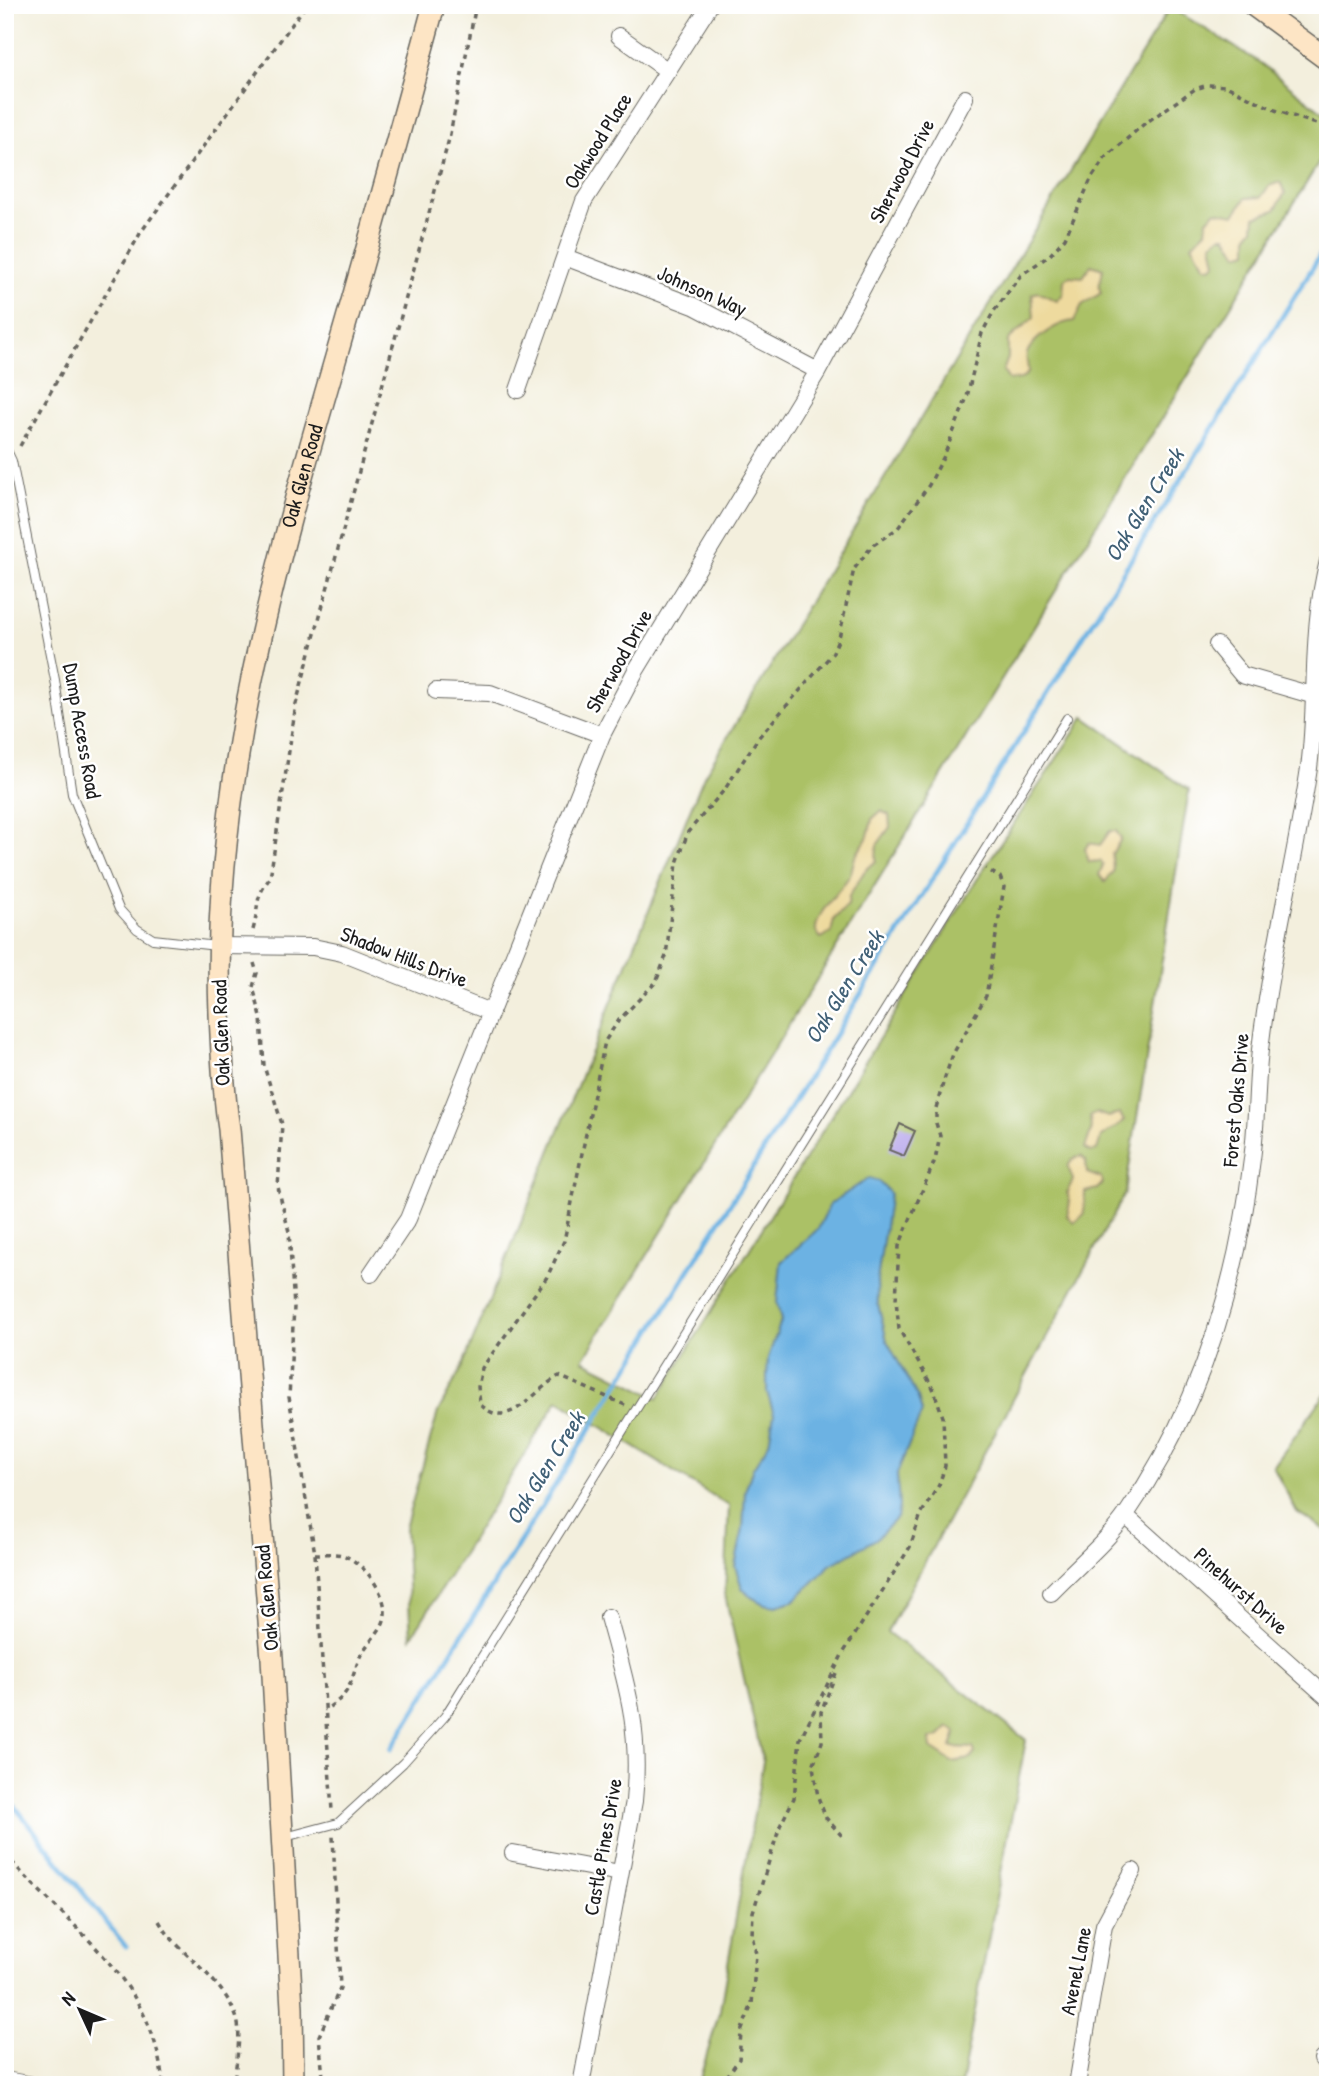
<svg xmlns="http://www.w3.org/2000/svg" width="1333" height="2090" font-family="'Patrick Hand',sans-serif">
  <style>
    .green { fill: #abc166; stroke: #646e41; stroke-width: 2 }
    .sand { fill: #eeda9e; stroke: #857b5d; stroke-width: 2 }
    .water { fill: #6cb2e3; stroke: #446780; stroke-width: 2 }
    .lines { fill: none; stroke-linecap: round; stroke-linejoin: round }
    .stream { stroke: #6cb2e3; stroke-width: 5 }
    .building { fill: #b09fea }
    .service-casing { stroke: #676660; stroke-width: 10 }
    .minor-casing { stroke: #676660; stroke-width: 18 }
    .secondary-casing { stroke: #676660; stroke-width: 24 }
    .path { stroke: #676660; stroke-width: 3.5; stroke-dasharray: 5 5; stroke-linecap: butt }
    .service { stroke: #fff; stroke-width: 8 }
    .minor { stroke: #fff; stroke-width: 16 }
    .secondary { stroke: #fde5c5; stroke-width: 21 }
    .labels { text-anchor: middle; stroke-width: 5; stroke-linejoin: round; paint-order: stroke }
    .street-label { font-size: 21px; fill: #1c1c1c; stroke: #fff }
    .water-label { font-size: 23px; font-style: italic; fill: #406076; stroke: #fff }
  </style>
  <rect width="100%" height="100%" fill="#fff"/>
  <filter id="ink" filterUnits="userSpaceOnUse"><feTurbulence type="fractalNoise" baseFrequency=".0143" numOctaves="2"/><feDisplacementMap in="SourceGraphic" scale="14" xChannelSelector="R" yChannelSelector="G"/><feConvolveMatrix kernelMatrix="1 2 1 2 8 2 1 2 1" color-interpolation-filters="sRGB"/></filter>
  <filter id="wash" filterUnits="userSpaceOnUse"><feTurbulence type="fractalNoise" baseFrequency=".00686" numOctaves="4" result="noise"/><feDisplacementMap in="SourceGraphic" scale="28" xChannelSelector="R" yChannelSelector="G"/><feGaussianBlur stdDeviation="1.57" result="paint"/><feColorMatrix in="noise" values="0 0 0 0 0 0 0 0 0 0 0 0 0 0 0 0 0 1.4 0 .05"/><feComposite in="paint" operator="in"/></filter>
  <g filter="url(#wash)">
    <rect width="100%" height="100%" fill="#f3efdd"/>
    <!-- green -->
    <path class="green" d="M1170,7L1259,62L1328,116V148L583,1360L658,1398L981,873L1084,717L1189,790L1125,1193L887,1632L1026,1740L961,2085H698L720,2010L763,1762L725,1595L729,1506L558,1400L411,1638L405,1528L438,1412L462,1367L704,776Z
      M1328,1390V1532L1297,1512L1273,1467Z"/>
    <!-- sand -->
    <path class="sand" d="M1280,182L1285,193L1275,210L1255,217L1254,228L1248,235V251L1238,254L1226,236H1221L1212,243L1216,263L1211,267L1205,266L1192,244L1206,231L1207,220L1216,211L1234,215L1246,198L1261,197L1269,186Z
      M1091,265L1103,269L1099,287L1101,293L1082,305L1074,321C1059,322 1035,337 1028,351C1024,358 1029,366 1028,373L1021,379L1009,380L1003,371L1008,358V340L1034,317L1032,294L1038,292L1057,301L1063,294L1064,280L1069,276L1083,277Z
      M881,811L889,815L890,827L877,845L876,861L864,872L849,896L848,905L834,919L831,933L821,938L816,932C814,914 839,892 848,878C853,872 852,864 855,857C867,837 867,844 872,819Z
      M1110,831H1116L1121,839L1112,854L1113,872L1105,882L1099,875L1103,865L1101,861L1089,862L1085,849L1089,843L1100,845Z
      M1097,1113L1108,1117L1120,1114L1124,1121L1101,1137L1097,1150L1091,1152L1085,1148L1091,1131L1090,1116Z
      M1081,1156L1086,1161L1087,1173L1101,1178L1103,1183L1097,1189L1085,1192L1084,1215L1074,1222L1067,1216L1070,1202L1067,1192L1073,1180L1068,1166L1074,1158Z
      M949,1727L956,1732L951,1747L973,1748L975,1753L970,1759L952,1762L931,1748L930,1739L940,1736Z"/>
    <!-- water -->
    <path class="water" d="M869,1178L878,1181L890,1193L877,1281L878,1304L887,1341L918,1398L922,1412L897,1474L899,1506L897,1518L876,1539L830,1565L795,1600L776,1606L764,1604L751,1597L742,1588L735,1566L743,1529L745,1491L753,1468L769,1443L774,1414L767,1392V1376L768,1358L781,1321L777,1303L781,1262L818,1229L830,1204Z"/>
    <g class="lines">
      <!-- stream -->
      <path class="stream" d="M391,1749L1328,243
        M5,1794L126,1947"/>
    </g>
    <g id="blocks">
      <!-- building -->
      <path class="building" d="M900,1124L915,1131L904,1156L889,1150Z"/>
    </g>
  </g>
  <g filter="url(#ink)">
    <use href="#blocks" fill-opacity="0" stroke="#676660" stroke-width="2"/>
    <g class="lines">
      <defs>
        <path id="service" d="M5,446L12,461L55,680L72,794L119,909L137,929L153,939L217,946
          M285,1837L338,1823L403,1763L445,1716L1067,718"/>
        <path id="minor" d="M619,36L668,71
          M565,257L694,306L818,371
          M518,390L584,201L710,5
          M1217,645L1242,675L1315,696
          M436,691L490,693L602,735
          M217,946L313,947L342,953L490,1012
          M371,1274L408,1219L602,735L635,672L818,371L965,98
          M1126,1516L1328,1698
          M1051,1593C1076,1567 1107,1542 1127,1513C1199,1409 1237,1285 1252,1159C1257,1123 1256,1086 1260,1050C1271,955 1295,862 1309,768C1318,699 1310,628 1328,561
          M513,1853L620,1873
          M1322,2059L1328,2066
          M5,2080L33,2085
          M581,2085L634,1801C641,1729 627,1685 608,1617
          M1077,2085L1104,1925L1133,1871"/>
        <g id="secondary">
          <path d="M1253,5L1328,60"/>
          <path id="s1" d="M293,2085L292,2008L272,1658L229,1129C223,1091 222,1053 220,1014C211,789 274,571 336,357C370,240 402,123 434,5"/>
        </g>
      </defs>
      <!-- service casing -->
      <use href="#service" class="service-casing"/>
      <!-- minor casing -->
      <use href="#minor" class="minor-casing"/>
      <!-- secondary casing -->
      <use href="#secondary" class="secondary-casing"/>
      <!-- path -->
      <path class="path" d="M20,446L141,232L306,5
        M253,930C260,905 253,900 270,878L296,704L449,139L476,5
        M254,963L257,973L253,987L261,1017L264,1066L282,1124L278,1187L289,1232L294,1307L289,1397L315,1554L332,1811
        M625,1405L559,1376C535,1388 509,1434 480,1404L478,1387L482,1368L547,1277L564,1241L605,1041L619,1020L656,982L666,956L677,863L688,832L725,789L758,738L832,654L839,638L854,569L872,546L898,528L929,485L944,456L967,397L982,333L994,311L1021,275L1050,255L1065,238L1091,179L1105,158L1144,124L1195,89L1208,85L1226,86L1275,110L1328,128
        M315,1554C324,1554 334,1553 342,1555C364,1561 393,1600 383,1623C377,1636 364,1646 359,1659C349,1685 351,1695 324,1710
        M836,1673L821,1712L822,1742L813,1766L818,1797L826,1818L842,1836
        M5,1854C55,1913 132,1965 155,2043C159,2056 161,2071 164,2085
        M159,1921C180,1957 224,1978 237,2019C242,2037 235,2066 234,2085
        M323,2077L319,2036L340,1988L333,1836
        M721,2085L739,2059L741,2032L752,2004L756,1954L752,1935L753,1912L780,1826L794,1798L800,1739L842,1655L910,1547L921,1514L939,1485L945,1466L943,1417L933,1388L899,1329L896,1300L899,1246L935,1160L940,1136L936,1123V1108L944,1080L953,1054L986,996L1004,887L1000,877L986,869"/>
      <!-- service -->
      <use href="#service" class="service"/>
      <!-- minor -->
      <use href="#minor" class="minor"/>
      <!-- secondary -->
      <use href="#secondary" class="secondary"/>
    </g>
  </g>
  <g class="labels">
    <!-- street labels -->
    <g class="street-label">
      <text transform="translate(598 141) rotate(-58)" y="7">Oakwood Place</text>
      <text transform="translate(902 171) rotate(-62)" y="7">Sherwood Drive</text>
      <text transform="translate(702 291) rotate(24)" y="7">Johnson Way</text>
      <text dy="7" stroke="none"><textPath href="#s1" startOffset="1620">Oak Glen Road</textPath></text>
      <text transform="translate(619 661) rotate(-61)" y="7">Sherwood Drive</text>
      <text transform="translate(82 731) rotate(80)" y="7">Dump Access Road</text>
      <text transform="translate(404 957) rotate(21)" y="7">Shadow Hills Drive</text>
      <text transform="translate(221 1033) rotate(-92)" y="7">Oak Glen Road</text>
      <text transform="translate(1236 1100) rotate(-85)" y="7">Forest Oaks Drive</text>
      <text transform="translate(1241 1591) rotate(42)" y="7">Pinehurst Drive</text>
      <text transform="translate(267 1598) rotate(-95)" y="7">Oak Glen Road</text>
      <text transform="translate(603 1847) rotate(-80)" y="7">Castle Pines Drive</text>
      <text transform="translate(1076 1971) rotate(-79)" y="7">Avenel Lane</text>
    </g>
    <!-- water labels -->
    <g class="water-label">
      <text transform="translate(1144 505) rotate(-58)" y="8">Oak Glen Creek</text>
      <text transform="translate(844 987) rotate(-58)" y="8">Oak Glen Creek</text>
      <text transform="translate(545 1468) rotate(-58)" y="8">Oak Glen Creek</text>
    </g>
  </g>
  <!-- margin -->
  <rect width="1333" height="2090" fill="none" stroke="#fff" stroke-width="28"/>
  <!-- north arrow -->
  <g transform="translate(80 2010) rotate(314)" stroke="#ffffff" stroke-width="5" paint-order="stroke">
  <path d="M0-5L12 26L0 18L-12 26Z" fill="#1c1c1c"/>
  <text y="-10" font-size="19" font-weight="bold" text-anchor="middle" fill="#1c1c1c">N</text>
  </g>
</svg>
